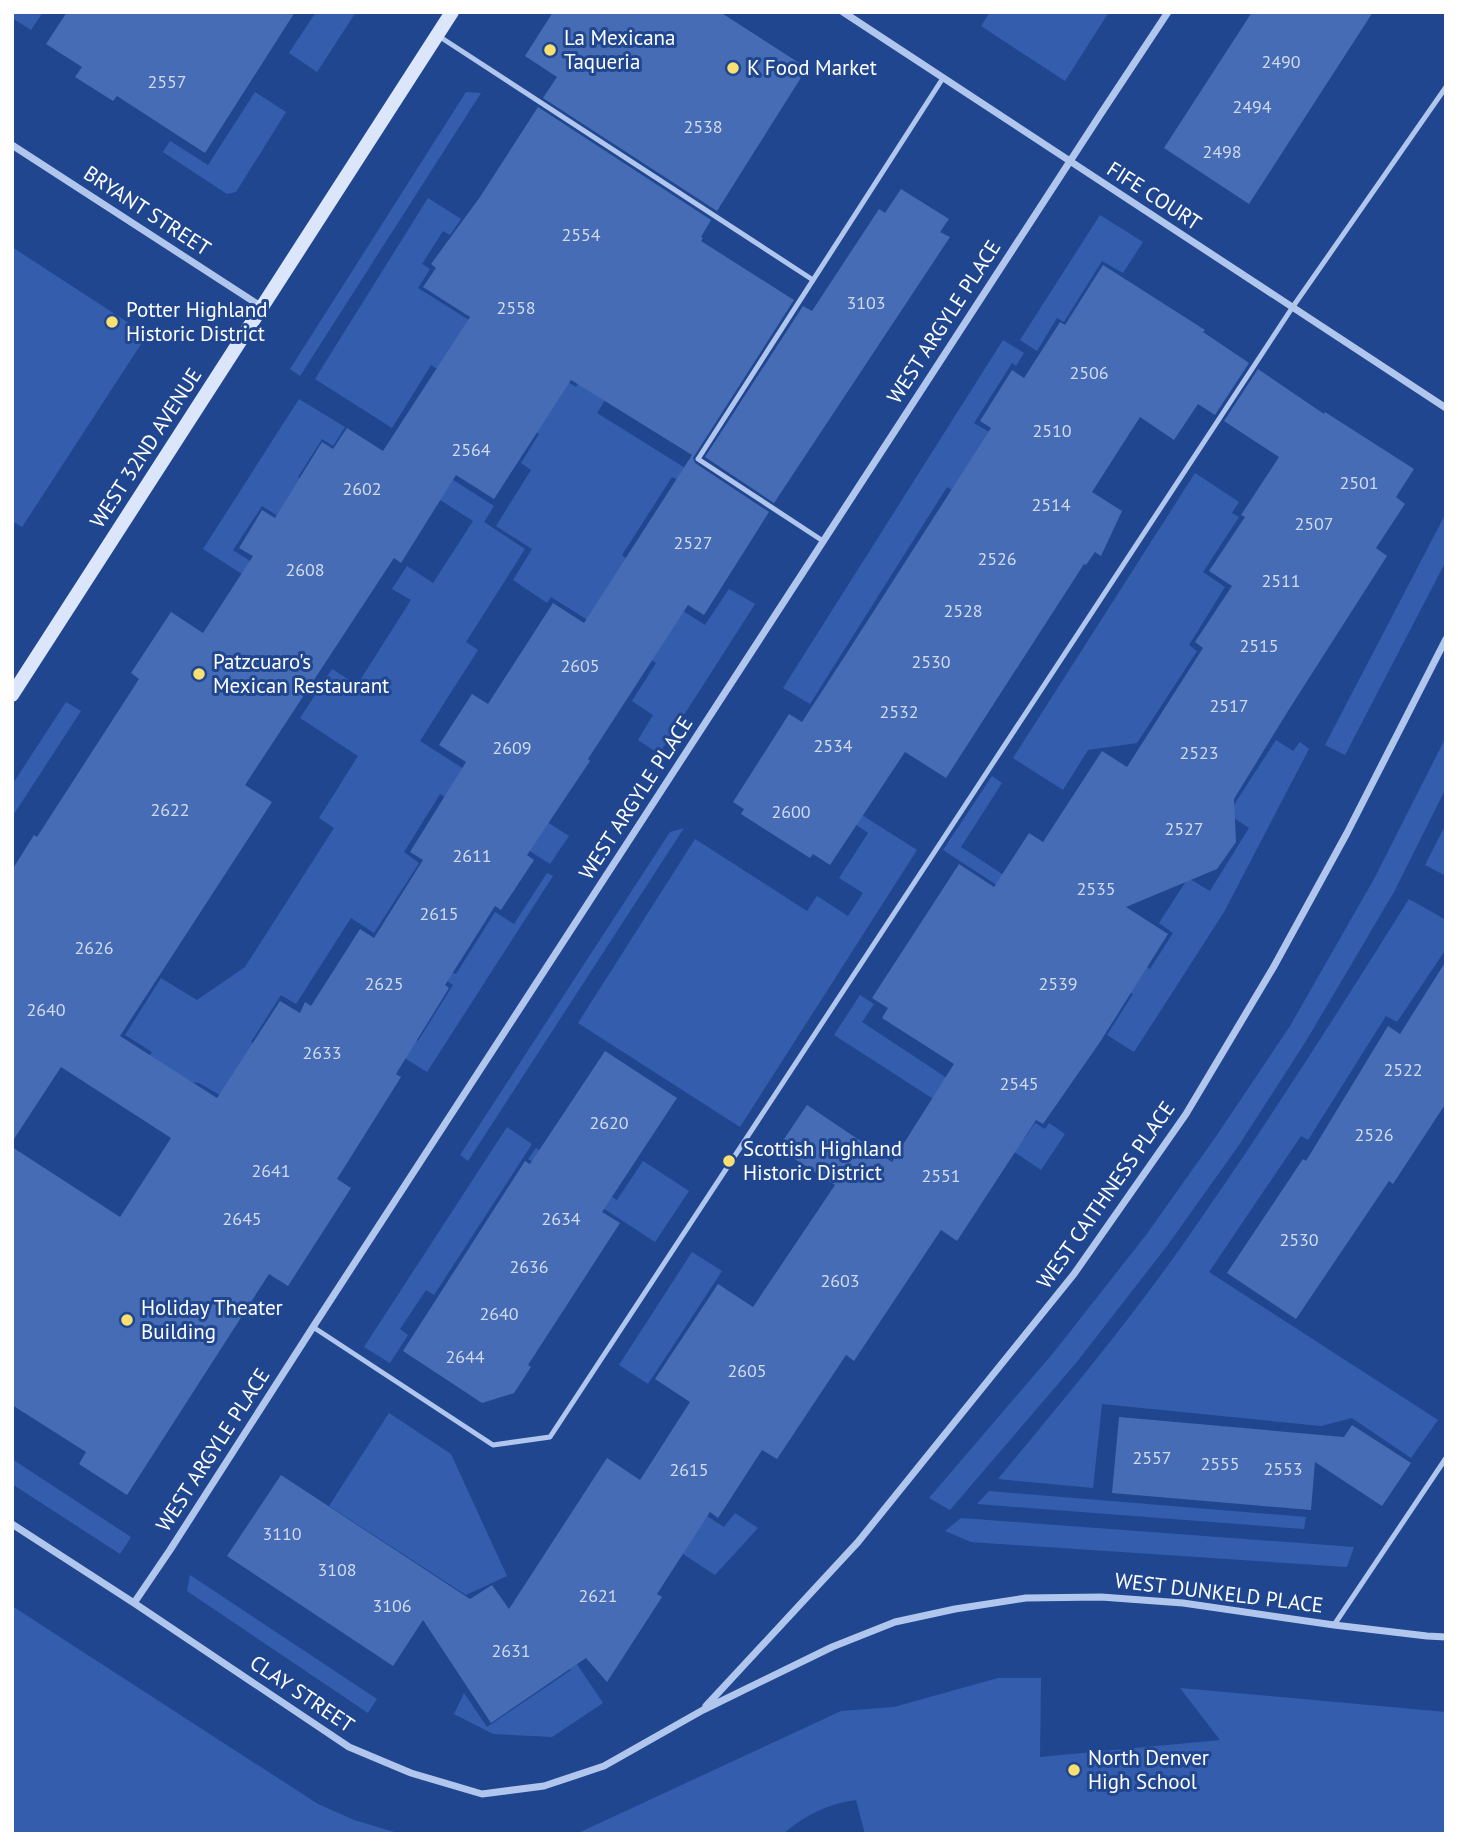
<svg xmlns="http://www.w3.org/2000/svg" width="1458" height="1846" font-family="'PT Sans',sans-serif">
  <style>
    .green { fill: #345ead }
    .building { fill: #456cb5; fill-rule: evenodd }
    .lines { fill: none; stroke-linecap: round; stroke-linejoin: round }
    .lane { stroke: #b0c6ed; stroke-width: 5 }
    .street { stroke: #b0c6ed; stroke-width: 7 }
    .secondary { stroke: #dce6fa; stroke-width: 14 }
    .poi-dot { fill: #fae071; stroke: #204690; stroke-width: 2.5 }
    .labels { text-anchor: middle; stroke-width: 6; stroke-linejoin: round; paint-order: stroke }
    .number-label { font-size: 18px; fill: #d0daec }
    .poi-label { font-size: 21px; fill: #fff; stroke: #204690; text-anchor: start }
    .street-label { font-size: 21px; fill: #fff; stroke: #204690 }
  </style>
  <rect width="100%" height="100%" fill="#204690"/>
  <!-- green -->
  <path class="green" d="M12,12H43L31,30L12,18Z
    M316,12H356L317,72L289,53Z
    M990,12H1109L1065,81L981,26Z
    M255,92L286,112L236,192L227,194L163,152L170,141L208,165Z
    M466,92L481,93L300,376L290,369Z
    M428,198L461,219L450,235L443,231L422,264L430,269L418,288L576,387L610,332L637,349L597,413L690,471L683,483L672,477L622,555L634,564L627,575L705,625L729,589L755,604L659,754L638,740L653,715L632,701L656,663L551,597L547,603L513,580L532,549L496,526L531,470L521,463L539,434L431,365L392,428L315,379Z
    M1100,215L1143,242L1123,273L1102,261L1064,322L1057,318L1037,351L1020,340Z
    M12,247L147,335L22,527L12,521Z
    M1003,340L1024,353L1016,366L1012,363L974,423L991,433L954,491L947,487L810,704L783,688Z
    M299,399L345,427L333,446L322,439L298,477L307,483L325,546L262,506L233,550L253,563L245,576L203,549Z
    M422,460L494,506L484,522L525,549L466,642L478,650L420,741L569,836L550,864L440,794L404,852L419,863L374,933L351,918L296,1004L281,995L251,1042L257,1046L225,1098L199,1083L135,1079L152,1052L125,1035L161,978L197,1000L245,967L334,828L319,818L358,756L300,718L332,669L357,685L411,600L392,589L407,566L433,583L473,521L409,480Z
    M1195,473L1239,502L1232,513L1239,517L1203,572L1225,587L1189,645L1197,651L1137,743L1088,750L1063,790L1013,758Z
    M1446,513V561L1345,755L1325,745Z
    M66,702L81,711L12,817V785Z
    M1446,737V788L1394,892L1306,1041L1239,1145L1167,1246L1076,1363L950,1510L929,1498L1054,1352L1146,1235L1217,1135L1290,1026L1374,879Z
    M1276,740L1293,751L1300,742L1309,749L1224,912L1134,1052L1107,1035L1133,994L1121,986L1135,960L1150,969L1173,933L1159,923L1188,878L1210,891L1249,828L1228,814Z
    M992,776L1002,783L961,847L1016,883L1009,893L943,850Z
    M854,810L917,850L740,1127L578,1023L695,839L807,911L817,896L848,916L863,893L839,878L868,833L848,819Z
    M1446,824V876L1425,865Z
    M684,828L468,1161L460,1155L670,832Z
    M547,873L553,876L427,1072L379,1042L405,1033L418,1041L453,985L444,979L449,971L456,974L495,912L514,924Z
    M1409,899L1446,920V949L1397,1022L1386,1016L1308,1140L1301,1136L1209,1272L1438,1420L1411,1458L1352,1418L1321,1426L1102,1404L1093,1488L998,1479C1060,1404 1123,1329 1179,1250C1260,1135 1335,1017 1409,899Z
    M860,995L874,1004L862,1022L968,1092L955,1113L834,1035Z
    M968,1102L1024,1139L1035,1123L1045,1129L1049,1123L1065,1134L1041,1170L960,1115Z
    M507,1127L532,1144L434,1295L426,1290L400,1329L408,1335L390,1363L364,1347Z
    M536,1148L617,1200L643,1161L689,1191L655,1242L528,1159Z
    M692,1252L722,1271L648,1384L619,1365Z
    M389,1413L451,1454L507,1576L466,1595L329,1506Z
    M12,1459L131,1537L120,1554L12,1484Z
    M989,1491L1306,1517L1304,1529L977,1504Z
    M735,1513L758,1528L715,1575L657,1537L707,1516L724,1527Z
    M961,1518L1354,1547L1347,1567L971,1542L945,1531Z
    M190,1575L377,1699L368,1713L187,1591Z
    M12,1606L318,1804L354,1820L401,1834H12Z
    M558,1636L603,1703L552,1737L493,1734L454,1714L464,1693L487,1727L571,1670L552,1640Z
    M998,1678H1041L1040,1757L1220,1740L1180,1688L1446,1712V1834H865L856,1800C827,1804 805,1815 783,1834H576L841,1711L894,1707Z"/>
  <!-- building -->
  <path class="building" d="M67,12H295L205,153L117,96L113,101L75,77L82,67L46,44Z
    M553,12H720L807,68L717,211L543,98L557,77L525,56Z
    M1252,12H1373L1249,204L1164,148Z
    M538,107L711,220L701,237L703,238L701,241L794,300L693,458L695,463L769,512L704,615L688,605L588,759L590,761L527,855L534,860L501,910L495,906L445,985L449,988L396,1074L401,1077L337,1179L351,1188L288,1286L269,1274L127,1495L79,1464L86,1452L12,1405V1147L120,1217L171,1138L61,1067L12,1142V870L34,835L37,837L139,679L131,673L171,612L203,633L253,556L239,548L262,510L275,518L322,442L333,449L347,428L383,451L470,317L423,287L436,268L431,264L480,197ZM571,380L692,455L584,623L553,603L488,704L472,694L439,745L466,762L410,852L423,860L374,938L360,929L311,1006L305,1002L300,1013L280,1001L217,1098L120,1036L272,802L245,785L394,558L401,563L456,475L494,499Z
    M901,189L949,219L940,232L950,237L774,503L705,457L803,306L812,311L879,209L885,213Z
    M1103,265L1205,330L1203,332L1249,363L1215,415L1198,404L1174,440L1140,417L1092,492L1122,511L1101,556L1095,552L1086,565L1084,564L946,778L905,752L830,865L813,854L810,858L741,814L744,809L733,802L789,714L802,722L852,645L991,428L980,421L1012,370L1024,378L1060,322L1065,325Z
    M1258,369L1324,414L1325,412L1414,469L1396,497L1405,504L1376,548L1387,556L1288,711L1234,799L1236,842L1217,869L1126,907L1168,934L1100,1042L1043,1124L1036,1120L957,1241L941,1230L854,1361L846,1355L777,1459L762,1450L718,1518L710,1512L657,1594L662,1597L607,1682L586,1658L491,1723L423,1620L393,1666L227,1556L281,1475L470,1599L492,1585L509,1609L607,1458L640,1480L690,1402L655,1379L718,1284L753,1307L835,1185L778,1148L807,1105L892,1162L954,1064L882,1018L888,1008L872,998L959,864L994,887L1029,833L1043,842L1102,751L1127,767L1203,648L1195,642L1232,586L1209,571L1245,517L1241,515L1279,457L1224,421Z
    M1446,961V1103L1393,1184L1389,1181L1296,1319L1227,1273L1303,1159L1306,1161L1388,1026L1400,1034Z
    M605,1051L677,1098L602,1212L620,1223L528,1365L531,1367L514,1393L482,1403L403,1351L525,1161L530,1164Z
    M1119,1417L1344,1437L1352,1425L1411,1463L1382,1506L1315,1462L1311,1510L1112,1493Z"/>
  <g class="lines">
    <!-- lane -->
    <path class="lane" d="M437,35L813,280
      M823,541L698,459L943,78
      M313,1327L493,1445L550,1437L1292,308L1446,87
      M1334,1625L1446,1458"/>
    <!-- street -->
    <path class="street" d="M843,12L1446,408
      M12,145L262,307
      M12,1524L134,1603L349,1747L411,1773L482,1794L544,1786L604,1766L703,1710L832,1647L895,1622L955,1609L1026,1598L1101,1597L1183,1603L1334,1625L1427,1636L1446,1637
      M134,1603L170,1550L313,1327L1100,115L1168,12
      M706,1706L858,1542L1074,1274L1186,1114L1273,968L1347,833L1446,639"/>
    <!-- secondary -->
    <path class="secondary" d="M12,695L452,12"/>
  </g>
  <!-- markers -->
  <g class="poi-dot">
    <circle cx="550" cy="50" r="7"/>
    <circle cx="733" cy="68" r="7"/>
    <circle cx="112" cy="322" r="7"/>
    <circle cx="199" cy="674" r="7"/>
    <circle cx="729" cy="1161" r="7"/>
    <circle cx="127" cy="1320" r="7"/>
    <circle cx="1074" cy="1770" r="7"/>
  </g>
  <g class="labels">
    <!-- number labels -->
    <g class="number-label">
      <text x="1281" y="68">2490</text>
      <text x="167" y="88">2557</text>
      <text x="1252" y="113">2494</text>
      <text x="703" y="133">2538</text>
      <text x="1222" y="158">2498</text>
      <text x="581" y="241">2554</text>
      <text x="866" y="309">3103</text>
      <text x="516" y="314">2558</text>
      <text x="1089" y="379">2506</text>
      <text x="1052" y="437">2510</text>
      <text x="471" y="456">2564</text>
      <text x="1359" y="489">2501</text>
      <text x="362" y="495">2602</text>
      <text x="1051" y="511">2514</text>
      <text x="1314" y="530">2507</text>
      <text x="693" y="549">2527</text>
      <text x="997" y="565">2526</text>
      <text x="305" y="576">2608</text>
      <text x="1281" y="587">2511</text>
      <text x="963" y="617">2528</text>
      <text x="1259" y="652">2515</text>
      <text x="931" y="668">2530</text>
      <text x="580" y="672">2605</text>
      <text x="1229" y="712">2517</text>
      <text x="899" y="718">2532</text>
      <text x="833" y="752">2534</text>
      <text x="512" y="754">2609</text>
      <text x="1199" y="759">2523</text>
      <text x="170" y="816">2622</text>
      <text x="791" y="818">2600</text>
      <text x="1184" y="835">2527</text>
      <text x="472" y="862">2611</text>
      <text x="1096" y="895">2535</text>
      <text x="439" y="920">2615</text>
      <text x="94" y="954">2626</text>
      <text x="384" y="990">2625</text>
      <text x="1058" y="990">2539</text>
      <text x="46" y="1016">2640</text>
      <text x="322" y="1059">2633</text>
      <text x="1403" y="1076">2522</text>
      <text x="1019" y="1090">2545</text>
      <text x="609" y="1129">2620</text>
      <text x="1374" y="1141">2526</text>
      <text x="271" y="1177">2641</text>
      <text x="941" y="1182">2551</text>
      <text x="242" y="1225">2645</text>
      <text x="561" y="1225">2634</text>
      <text x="1299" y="1246">2530</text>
      <text x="529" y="1273">2636</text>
      <text x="840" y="1287">2603</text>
      <text x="499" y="1320">2640</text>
      <text x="465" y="1363">2644</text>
      <text x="747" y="1377">2605</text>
      <text x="1152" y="1464">2557</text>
      <text x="1220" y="1470">2555</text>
      <text x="1283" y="1475">2553</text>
      <text x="689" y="1476">2615</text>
      <text x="282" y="1540">3110</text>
      <text x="337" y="1576">3108</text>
      <text x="598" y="1602">2621</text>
      <text x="392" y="1612">3106</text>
      <text x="511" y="1657">2631</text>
    </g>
    <!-- poi labels -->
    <g class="poi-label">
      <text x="564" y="45">La Mexicana<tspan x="564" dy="24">Taqueria</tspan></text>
      <text x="747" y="75">K Food Market</text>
      <text x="126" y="317">Potter Highland<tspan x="126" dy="24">Historic District</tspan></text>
      <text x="213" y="669">Patzcuaro's<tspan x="213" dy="24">Mexican Restaurant</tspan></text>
      <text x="743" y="1156">Scottish Highland<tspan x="743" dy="24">Historic District</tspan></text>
      <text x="141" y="1315">Holiday Theater<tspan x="141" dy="24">Building</tspan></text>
      <text x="1088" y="1765">North Denver<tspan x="1088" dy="24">High School</tspan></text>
    </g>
    <!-- street labels -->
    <g class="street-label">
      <text transform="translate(1154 196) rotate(33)" y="7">FIFE COURT</text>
      <text transform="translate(147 211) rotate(33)" y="7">BRYANT STREET</text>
      <text transform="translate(944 322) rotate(-57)" y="7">WEST ARGYLE PLACE</text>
      <text transform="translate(146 448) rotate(-57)" y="7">WEST 32ND AVENUE</text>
      <text transform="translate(636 798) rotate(-57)" y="7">WEST ARGYLE PLACE</text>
      <text transform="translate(1106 1195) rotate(-55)" y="7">WEST CAITHNESS PLACE</text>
      <text transform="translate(213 1450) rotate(-57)" y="7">WEST ARGYLE PLACE</text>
      <text transform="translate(1219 1593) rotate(7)" y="7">WEST DUNKELD PLACE</text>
      <text transform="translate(302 1694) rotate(34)" y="7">CLAY STREET</text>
    </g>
  </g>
  <!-- border -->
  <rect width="1458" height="1846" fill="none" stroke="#ffffff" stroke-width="28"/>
</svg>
